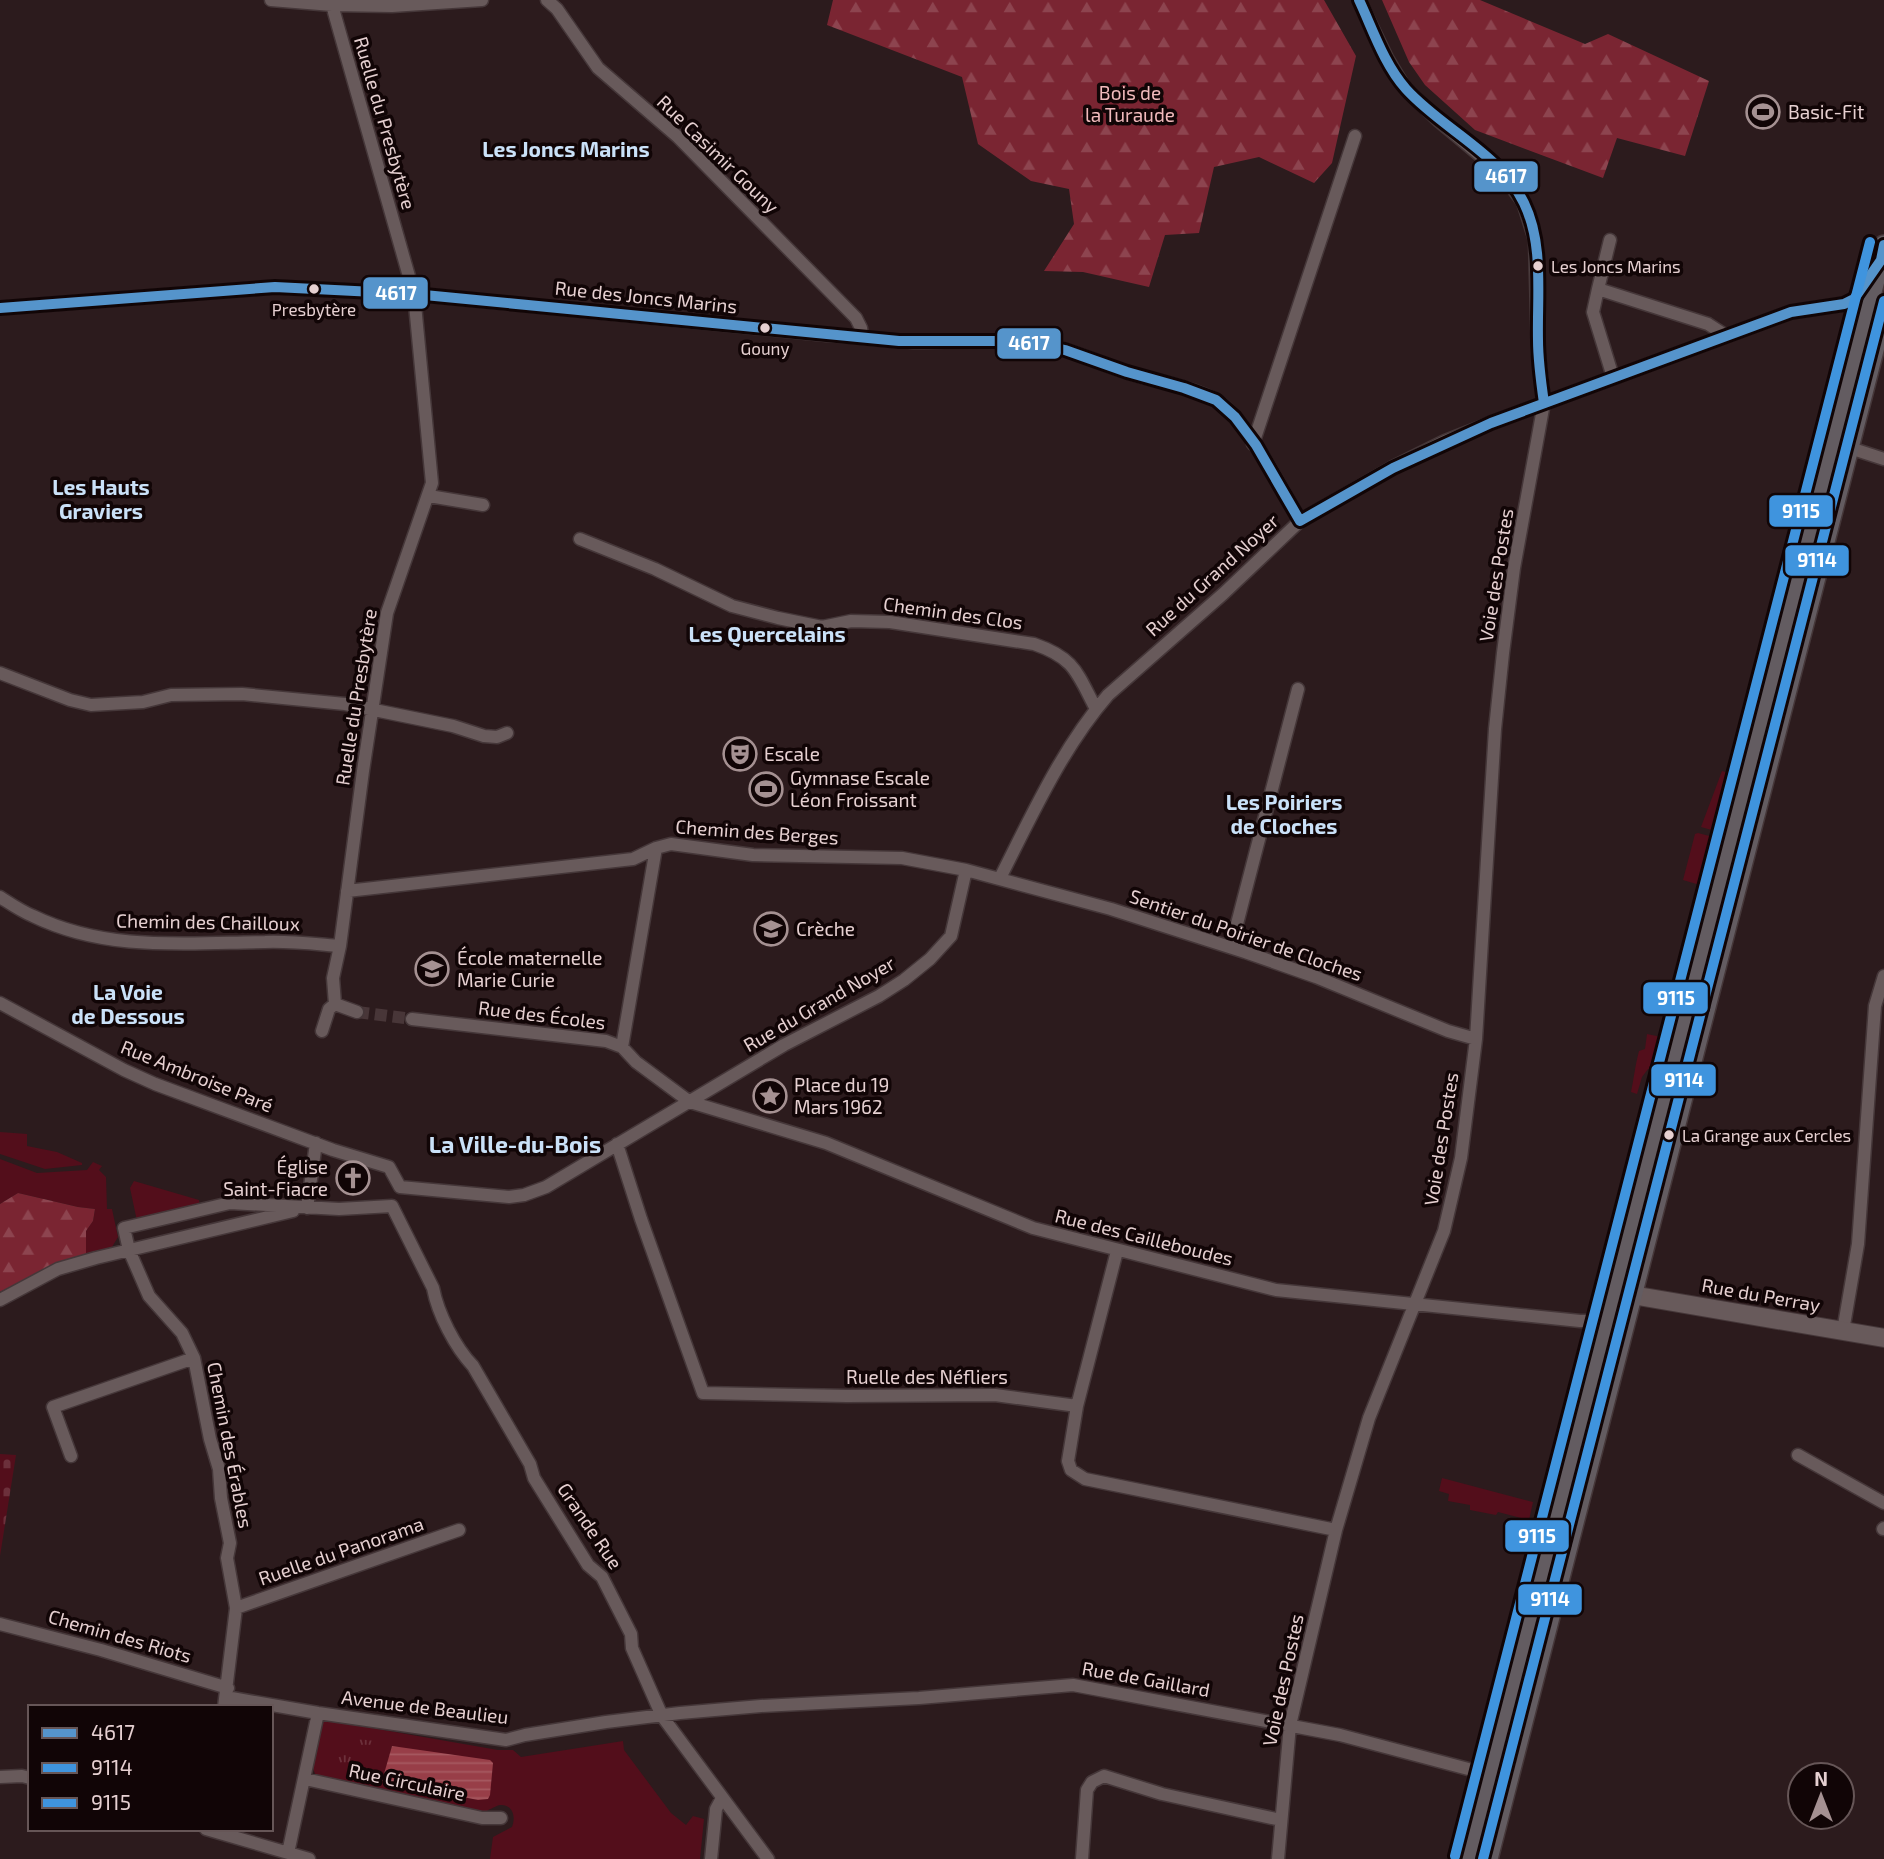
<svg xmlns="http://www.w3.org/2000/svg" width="1884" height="1859" font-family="'Exo 2',sans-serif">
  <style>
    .grass { fill: #530e1b; fill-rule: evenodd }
    .forest { fill: url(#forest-firs) }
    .cemetery { fill: url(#cemetery-stones) }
    .park { fill: url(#park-tufts) }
    .water { fill: url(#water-rules) }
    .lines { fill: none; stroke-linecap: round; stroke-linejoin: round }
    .street-tunnel { stroke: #483638; stroke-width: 12; stroke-dasharray: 12 6; stroke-linecap: butt }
    .street-casing { stroke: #453739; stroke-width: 15 }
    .secondary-casing { stroke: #453739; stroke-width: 20 }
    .primary-casing { stroke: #453739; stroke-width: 22 }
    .street { stroke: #685a5b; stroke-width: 12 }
    .secondary { stroke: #685a5b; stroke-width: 18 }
    .primary { stroke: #635c61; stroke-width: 19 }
    .bus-1-casing { stroke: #110506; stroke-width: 16 }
    .bus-2-casing { stroke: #110506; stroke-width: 16 }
    .bus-3-casing { stroke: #110506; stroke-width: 16 }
    .bus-1 { stroke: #5594cb; stroke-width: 10 }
    .bus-2 { stroke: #3f94de; stroke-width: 10 }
    .bus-3 { stroke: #3f94de; stroke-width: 10 }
    .bus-dot { fill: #e6d0d1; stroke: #110506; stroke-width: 2.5 }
    .labels { text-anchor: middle; stroke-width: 7; stroke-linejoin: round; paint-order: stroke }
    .bus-label { font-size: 17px; fill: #e6d0d1; stroke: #110506; text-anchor: start }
    .park-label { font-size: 19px; fill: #f1babc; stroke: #110506 }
    .poi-label { font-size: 19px; fill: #e6d0d1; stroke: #110506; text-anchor: start }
    .street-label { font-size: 19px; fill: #e6d0d1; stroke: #110506 }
    .neighbourhood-label { font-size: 21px; font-weight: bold; fill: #cae1f8; stroke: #110506 }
    .quarter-label { font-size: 23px; font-weight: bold; fill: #cae1f8; stroke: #110506 }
    .line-badge { stroke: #110506; stroke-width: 2.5 }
    .badge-label { font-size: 19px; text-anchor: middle; font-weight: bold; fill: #fff }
  </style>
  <defs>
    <pattern id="forest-firs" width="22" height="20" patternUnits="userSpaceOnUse" patternTransform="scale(1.75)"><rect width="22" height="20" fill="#7a2532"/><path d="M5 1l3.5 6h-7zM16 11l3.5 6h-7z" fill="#8d444f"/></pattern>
    <pattern id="cemetery-stones" width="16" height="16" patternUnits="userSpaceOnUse" patternTransform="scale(1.75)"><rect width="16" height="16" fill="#530e1b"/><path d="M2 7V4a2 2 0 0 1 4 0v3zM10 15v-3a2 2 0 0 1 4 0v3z" fill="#6c303b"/></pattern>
    <pattern id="park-tufts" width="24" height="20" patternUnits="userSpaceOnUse" patternTransform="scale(1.75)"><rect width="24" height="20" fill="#530e1b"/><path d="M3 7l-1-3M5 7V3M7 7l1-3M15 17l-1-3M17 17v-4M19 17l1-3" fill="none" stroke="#6c303b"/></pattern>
    <pattern id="water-rules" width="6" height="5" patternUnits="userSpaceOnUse" patternTransform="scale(1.75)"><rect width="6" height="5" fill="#983e48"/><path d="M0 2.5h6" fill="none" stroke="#a65961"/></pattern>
  </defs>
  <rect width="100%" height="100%" fill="#2c1b1d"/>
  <!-- grass -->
  <path class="grass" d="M1722,771L1738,776L1722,833L1701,827Z
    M1698,833L1721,839L1710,888L1683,880L1695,834Z
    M1647,1034L1671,1039L1664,1065L1648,1069L1642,1077L1637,1094L1631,1092C1634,1078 1635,1066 1639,1051L1645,1049Z
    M0,1132L27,1134V1146L57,1152L82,1163V1165L45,1169L0,1154Z
    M0,1159L37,1173L87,1170L93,1162L102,1166L99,1170L106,1177L107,1209H112L118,1237L112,1247L86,1254V1231L93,1221L95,1209L78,1207L18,1193L0,1204Z
    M134,1181L199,1200L200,1207L137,1221L130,1188Z
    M1442,1478L1533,1502L1529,1520L1498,1512L1496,1515L1470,1510V1505L1448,1501L1449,1494L1439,1491Z
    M326,1720L498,1750H513L521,1757L623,1741L624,1750L671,1813L686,1825L693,1816L704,1819L700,1859H490L493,1837L512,1827C516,1817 513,1804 500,1805C495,1806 487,1811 483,1813L316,1776L312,1766L323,1723ZM392,1746L478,1800L388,1763Z"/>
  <!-- forest -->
  <path class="forest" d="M833,0H1324L1356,56L1332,163L1314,183L1259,157L1214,167L1199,233L1165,235L1149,287L1083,272L1044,271L1074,224L1069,189L1031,181L978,144L962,77L827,25Z
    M1382,0H1480L1585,44L1608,34L1709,81L1685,156L1617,138L1603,178L1475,130L1425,85L1409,62Z
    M18,1193L78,1207L95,1209L93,1221L86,1231V1254L58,1263L0,1292V1204Z"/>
  <!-- cemetery -->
  <path class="cemetery" d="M0,1454L16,1455L0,1556Z"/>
  <!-- park -->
  <path class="park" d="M331,1736L375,1741L366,1776L325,1769Z"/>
  <!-- water -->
  <path class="water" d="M392,1746L490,1760L493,1763L490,1795L488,1799L478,1800L382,1781Z"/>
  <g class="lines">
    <!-- street-tunnel -->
    <path class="street-tunnel" d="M357,1012L412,1019"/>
    <defs>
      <path id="street" d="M271,0L332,5L392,6L482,0
        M547,0L557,9L598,68L678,137L856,318L861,328L862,336
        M1598,289L1610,240
        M0,308L275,287L414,294L827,335C859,336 891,342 923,342C962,342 1000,338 1039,344C1074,349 1106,367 1140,376C1164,383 1206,390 1224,406C1253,432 1281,488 1300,521
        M1613,377L1593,312L1598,289L1708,324L1725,335
        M1253,444L1355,136
        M1850,448L1884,459
        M429,496L483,505
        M580,539L655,569L732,606L778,618L822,627L851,621L890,622L1034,644C1075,658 1077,673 1096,709
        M0,673L70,700L91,705L143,702L171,695L242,694L345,704L453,726L484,736L497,737L507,733
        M1000,878C1032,815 1062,748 1108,695L1223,594L1300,521L1393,467L1445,441L1491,423L1791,312L1844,304L1854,299L1873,271
        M347,891L633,859L656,848L671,844L753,855L902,858L966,870L1111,909L1245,952L1316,977L1448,1031L1476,1039
        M0,897C11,904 21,911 33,916C107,952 186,943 265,942C290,941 315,944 340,946
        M1231,947L1298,689
        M0,1003L124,1070L155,1084L333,1150L389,1167L400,1187
        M335,1004L357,1012
        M412,1019L606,1041L622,1047L636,1062L690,1102L826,1143L1033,1228L1276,1290L1580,1321H1608
        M322,1031L329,1009L335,1004L333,978L340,946L363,771L387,613L432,483L414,294L332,5
        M622,1047L656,848
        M617,1144L641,1219L703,1393L847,1396L995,1395L1077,1406L1068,1461L1071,1470L1085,1479L1336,1530
        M400,1187L509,1197L524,1195L546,1187L784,1045L879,996L904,980L930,959L951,936L966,870
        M392,1206L433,1288C438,1314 455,1347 473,1366L530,1464L534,1478L588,1565L602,1577L631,1634L632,1648L662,1716L768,1859
        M307,1208L316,1143
        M0,1300L58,1269L96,1258L293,1211
        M1843,1331L1858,1244L1875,1006L1884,976
        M1077,1406L1117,1251
        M1798,1455L1884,1503
        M71,1456L53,1407L194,1358
        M1883,1529L1884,1528
        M236,1608L459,1530
        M0,1624L101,1650L228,1688
        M226,1697L318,1713L506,1740L525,1735L606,1722L680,1713L761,1706L919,1698L1073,1685L1340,1735L1491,1775
        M224,1707L236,1608L227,1558L230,1543L221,1498L219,1469L210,1439L194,1358L182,1333L149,1296L129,1250L124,1228L230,1203L339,1209L392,1206
        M0,1777L22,1776L30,1778
        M305,1779L482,1818H501
        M206,1829L309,1859
        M288,1853L318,1713
        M711,1859L716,1809L722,1798
        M1082,1859L1087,1790L1092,1782L1104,1776L1162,1794L1281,1820
        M1278,1859L1290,1725L1336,1530L1369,1418L1444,1231L1461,1158L1476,1039L1495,729L1503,653L1514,568L1544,403L1538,352L1535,240L1523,202L1501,173L1439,121L1405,88L1387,58L1359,0
        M1455,1859L1477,1772"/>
      <path id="secondary" d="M1624,1303L1632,1295L1884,1338"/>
      <path id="primary" d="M1469,1859L1884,245
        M1488,1859L1884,311"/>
    </defs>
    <!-- street casing -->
    <use href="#street" class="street-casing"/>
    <!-- secondary casing -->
    <use href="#secondary" class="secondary-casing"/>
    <!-- primary casing -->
    <use href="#primary" class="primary-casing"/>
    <!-- street -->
    <use href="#street" class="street"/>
    <!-- secondary -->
    <use href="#secondary" class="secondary"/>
    <!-- primary -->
    <use href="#primary" class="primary"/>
    <defs>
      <path id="bus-1" d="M1359,0C1373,30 1384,64 1406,89C1442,129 1500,153 1524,203C1544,244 1537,295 1538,340C1538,361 1541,382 1544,403
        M0,308L275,287L414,294L899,341H995L1039,344L1065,350L1127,372L1184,388L1216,400L1235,417L1256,445L1300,521
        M1300,521L1393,468L1491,423L1791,312L1844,304L1854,299L1881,260L1884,245"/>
      <path id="bus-2" d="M1483,1859L1884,301"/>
      <path id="bus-3" d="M1455,1856L1870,242"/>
    </defs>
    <!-- bus-1 casing -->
    <use href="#bus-1" class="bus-1-casing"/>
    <!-- bus-2 casing -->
    <use href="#bus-2" class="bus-2-casing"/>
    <!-- bus-3 casing -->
    <use href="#bus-3" class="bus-3-casing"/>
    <!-- bus-1 -->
    <use href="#bus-1" class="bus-1"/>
    <!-- bus-2 -->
    <use href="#bus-2" class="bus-2"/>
    <!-- bus-3 -->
    <use href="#bus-3" class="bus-3"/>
  </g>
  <!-- icons -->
  <defs>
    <symbol id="stadium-ring" viewBox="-11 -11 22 22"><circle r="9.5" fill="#110506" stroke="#a59192" stroke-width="1.5"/><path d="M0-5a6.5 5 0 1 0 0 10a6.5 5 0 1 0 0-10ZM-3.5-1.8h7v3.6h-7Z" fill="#a59192"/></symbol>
    <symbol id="theatre-ring" viewBox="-11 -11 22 22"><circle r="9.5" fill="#110506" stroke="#a59192" stroke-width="1.5"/><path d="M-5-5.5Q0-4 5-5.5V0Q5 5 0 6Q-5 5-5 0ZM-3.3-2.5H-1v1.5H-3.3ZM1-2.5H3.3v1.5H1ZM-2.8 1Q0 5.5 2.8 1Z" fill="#a59192"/></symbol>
    <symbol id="school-ring" viewBox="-11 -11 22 22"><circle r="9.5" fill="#110506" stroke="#a59192" stroke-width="1.5"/><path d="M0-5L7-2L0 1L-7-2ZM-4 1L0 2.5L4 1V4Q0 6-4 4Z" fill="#a59192"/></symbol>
    <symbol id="sight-ring" viewBox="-11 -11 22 22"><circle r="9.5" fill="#110506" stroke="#a59192" stroke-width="1.5"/><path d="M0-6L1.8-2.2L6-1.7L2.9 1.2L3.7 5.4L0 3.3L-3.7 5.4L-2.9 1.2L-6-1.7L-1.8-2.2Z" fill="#a59192"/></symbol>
    <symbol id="church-ring" viewBox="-11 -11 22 22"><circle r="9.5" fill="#110506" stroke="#a59192" stroke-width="1.5"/><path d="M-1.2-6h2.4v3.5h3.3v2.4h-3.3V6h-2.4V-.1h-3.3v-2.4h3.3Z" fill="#a59192"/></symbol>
  </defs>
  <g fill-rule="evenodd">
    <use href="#stadium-ring" x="1744" y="93" width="38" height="38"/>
    <use href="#theatre-ring" x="721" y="735" width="38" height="38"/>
    <use href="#stadium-ring" x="747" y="770" width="38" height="38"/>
    <use href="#school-ring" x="752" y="910" width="38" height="38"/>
    <use href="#school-ring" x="413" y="950" width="38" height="38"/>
    <use href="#sight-ring" x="751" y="1077" width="38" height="38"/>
    <use href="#church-ring" x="334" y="1159" width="38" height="38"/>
  </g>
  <!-- markers -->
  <g class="bus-dot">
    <circle cx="1538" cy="266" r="6"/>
    <circle cx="314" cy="289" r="6"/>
    <circle cx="765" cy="328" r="6"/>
    <circle cx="1669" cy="1135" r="6"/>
  </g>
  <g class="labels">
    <!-- bus labels -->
    <g class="bus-label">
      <text x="1551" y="273">Les Joncs Marins</text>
      <text x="314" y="316" text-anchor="middle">Presbytère</text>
      <text x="765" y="355" text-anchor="middle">Gouny</text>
      <text x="1682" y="1142">La Grange aux Cercles</text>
    </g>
    <!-- park labels -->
    <g class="park-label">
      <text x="1130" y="100">Bois de<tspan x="1130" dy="22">la Turaude</tspan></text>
    </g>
    <!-- poi labels -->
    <g class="poi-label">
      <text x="1788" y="119">Basic-Fit</text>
      <text x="764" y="761">Escale</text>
      <text x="790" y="785">Gymnase Escale<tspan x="790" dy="22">Léon Froissant</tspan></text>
      <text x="796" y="936">Crèche</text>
      <text x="457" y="965">École maternelle<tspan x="457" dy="22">Marie Curie</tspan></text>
      <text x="794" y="1092">Place du 19<tspan x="794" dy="22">Mars 1962</tspan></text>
      <text x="328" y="1174" text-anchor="end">Église<tspan x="328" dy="22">Saint-Fiacre</tspan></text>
    </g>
    <!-- street labels -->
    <g class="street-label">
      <text transform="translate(385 123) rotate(74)" y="7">Ruelle du Presbytère</text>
      <text transform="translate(718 154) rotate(44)" y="7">Rue Casimir Gouny</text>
      <text transform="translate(646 297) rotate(6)" y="7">Rue des Joncs Marins</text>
      <text transform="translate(1212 575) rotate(-42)" y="7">Rue du Grand Noyer</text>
      <text transform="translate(1496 575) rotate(-81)" y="7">Voie des Postes</text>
      <text transform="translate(953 613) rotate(8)" y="7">Chemin des Clos</text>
      <text transform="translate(356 697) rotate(-81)" y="7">Ruelle du Presbytère</text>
      <text transform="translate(757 832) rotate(4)" y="7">Chemin des Berges</text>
      <text transform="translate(208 922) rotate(1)" y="7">Chemin des Chailloux</text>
      <text transform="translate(1246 935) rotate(19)" y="7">Sentier du Poirier de Cloches</text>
      <text transform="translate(819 1004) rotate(-30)" y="7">Rue du Grand Noyer</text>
      <text transform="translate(542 1015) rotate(7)" y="7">Rue des Écoles</text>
      <text transform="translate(197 1076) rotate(22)" y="7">Rue Ambroise Paré</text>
      <text transform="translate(1441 1139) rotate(-81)" y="7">Voie des Postes</text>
      <text transform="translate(1144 1237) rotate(14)" y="7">Rue des Cailleboudes</text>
      <text transform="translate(1761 1295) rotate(10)" y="7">Rue du Perray</text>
      <text x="927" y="1384">Ruelle des Néfliers</text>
      <text transform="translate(230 1445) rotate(79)" y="7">Chemin des Érables</text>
      <text transform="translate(590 1526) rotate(56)" y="7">Grande Rue</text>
      <text transform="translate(341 1551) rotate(-19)" y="7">Ruelle du Panorama</text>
      <text transform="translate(120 1636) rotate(16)" y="7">Chemin des Riots</text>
      <text transform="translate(1146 1679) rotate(10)" y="7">Rue de Gaillard</text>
      <text transform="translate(1283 1680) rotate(-78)" y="7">Voie des Postes</text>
      <text transform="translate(425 1707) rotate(7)" y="7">Avenue de Beaulieu</text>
      <text transform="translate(407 1782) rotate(12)" y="7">Rue Circulaire</text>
    </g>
    <!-- neighbourhood labels -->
    <g class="neighbourhood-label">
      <text x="566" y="157">Les Joncs Marins</text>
      <text x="101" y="495">Les Hauts<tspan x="101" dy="24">Graviers</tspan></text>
      <text x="767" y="642">Les Quercelains</text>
      <text x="1284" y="810">Les Poiriers<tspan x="1284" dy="24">de Cloches</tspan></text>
      <text x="128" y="1000">La Voie<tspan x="128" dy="24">de Dessous</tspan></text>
    </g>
    <!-- quarter labels -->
    <g class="quarter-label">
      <text x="515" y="1153">La Ville-du-Bois</text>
    </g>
  </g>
  <g class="line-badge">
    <rect x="1473" y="160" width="66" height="33" rx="7" fill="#5594cb"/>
    <rect x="362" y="276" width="67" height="34" rx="7" fill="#5594cb"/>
    <rect x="996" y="327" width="66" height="33" rx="7" fill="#5594cb"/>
    <rect x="1768" y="494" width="66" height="34" rx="7" fill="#3f94de"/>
    <rect x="1784" y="544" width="66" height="33" rx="7" fill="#3f94de"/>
    <rect x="1642" y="981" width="67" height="34" rx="7" fill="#3f94de"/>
    <rect x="1650" y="1063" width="67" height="34" rx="7" fill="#3f94de"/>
    <rect x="1504" y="1519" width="66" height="34" rx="7" fill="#3f94de"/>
    <rect x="1517" y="1583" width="66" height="33" rx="7" fill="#3f94de"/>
  </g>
  <g class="badge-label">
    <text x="1506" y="183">4617</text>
    <text x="396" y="300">4617</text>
    <text x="1029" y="350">4617</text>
    <text x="1801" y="518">9115</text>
    <text x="1817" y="567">9114</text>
    <text x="1676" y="1005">9115</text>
    <text x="1684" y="1087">9114</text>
    <text x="1537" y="1543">9115</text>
    <text x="1550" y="1606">9114</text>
  </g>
  <!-- legend -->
  <rect x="28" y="1705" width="245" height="126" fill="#110506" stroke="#665657" stroke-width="2"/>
  <rect x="42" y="1728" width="35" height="10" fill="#5594cb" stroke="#665657" stroke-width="2"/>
  <text x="91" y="1740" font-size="21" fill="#e6d0d1">4617</text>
  <rect x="42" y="1763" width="35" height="10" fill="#3f94de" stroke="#665657" stroke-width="2"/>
  <text x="91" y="1775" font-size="21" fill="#e6d0d1">9114</text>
  <rect x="42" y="1798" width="35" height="10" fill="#3f94de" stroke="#665657" stroke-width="2"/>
  <text x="91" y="1810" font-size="21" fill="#e6d0d1">9115</text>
  <!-- north arrow -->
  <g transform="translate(1821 1796)"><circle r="33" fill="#110506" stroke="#665657" stroke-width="2"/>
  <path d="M0-5L12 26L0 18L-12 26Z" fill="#a59192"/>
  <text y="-10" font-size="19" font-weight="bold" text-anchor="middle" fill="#e6d0d1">N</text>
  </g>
</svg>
